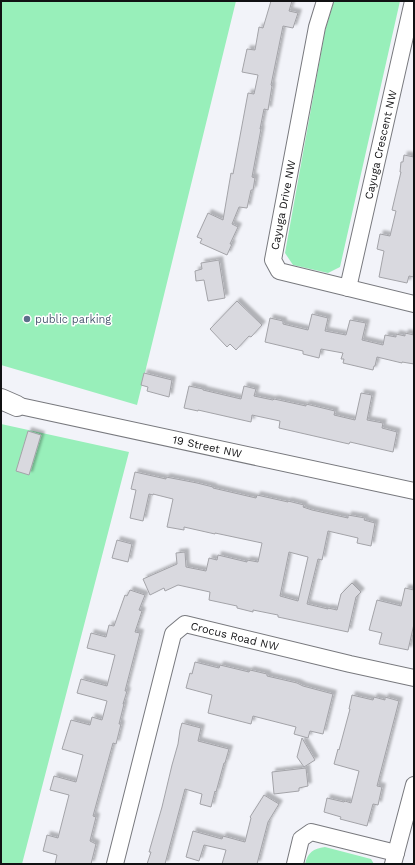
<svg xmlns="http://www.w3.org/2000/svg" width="415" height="865" font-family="'Work Sans',sans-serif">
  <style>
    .green { fill: #98efba }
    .building { fill: #d9d9df; stroke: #a3a3a8; fill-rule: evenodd; filter: url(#shadow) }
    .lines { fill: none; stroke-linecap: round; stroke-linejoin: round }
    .minor-casing { stroke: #78797e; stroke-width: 18 }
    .major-casing { stroke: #78797e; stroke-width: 22 }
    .minor { stroke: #fff; stroke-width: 16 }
    .major { stroke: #fff; stroke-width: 20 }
    .service-dot { fill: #5c6f8a; stroke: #fff; stroke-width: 1.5 }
    .labels { text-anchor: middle; stroke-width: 3; stroke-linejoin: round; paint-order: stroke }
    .street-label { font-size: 11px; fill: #111113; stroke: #fff }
    .service-label { font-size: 11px; fill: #4e5e75; stroke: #fff; text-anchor: start }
  </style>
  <defs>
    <filter id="shadow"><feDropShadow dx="3.5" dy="-3.5" stdDeviation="1" flood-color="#0004"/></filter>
  </defs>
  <rect width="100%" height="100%" fill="#f2f3f9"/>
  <!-- green -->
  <path class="green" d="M1,1H236L137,405L1,365Z
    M334,1H400L340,267L328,273L293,265L285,253L325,31Z
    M1,424L129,452L22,864H1Z
    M325,847L371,859L374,864H305C308,852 313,849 325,847Z"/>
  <!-- building -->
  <path class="building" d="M271,1H292L289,11L298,13L293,28L283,26L271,85L272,86L268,110L264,109L260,129H261L252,177L255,178L253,190H251L247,208L239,207L232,224L238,227L230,244H232L227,255L200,243L202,239L197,237L208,213L223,220L231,173L233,174L248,93L254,94L258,75L242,72L247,49L255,50L259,27L263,28Z
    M404,155L414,157V277L409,276L407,283L379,277L384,251L377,249L380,234L390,236L396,211L392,210L401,172H400L401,162H403Z
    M219,260L225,298L208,301L204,280L196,281L195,271L202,269L201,263Z
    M237,301L262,325L251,337L249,336L236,350L230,344L227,347L210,329Z
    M312,314L328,318L325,331L346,335L350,320L366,323L362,340L383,345L385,335L396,337V334L405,336V333L414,335V364L402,362V363L377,357L375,366H374L373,370L343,363L344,359H341L343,353L321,349L319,358L303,354V351L265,342L270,318L283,321V324L308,330Z
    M144,373L172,380L169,397L147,391L148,387L141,385Z
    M189,386L203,389V390L241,399L244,386L256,389L254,396L273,400L274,399L306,406V404L335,411L334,415L355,420L361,393L372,395L367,420L383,423L382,428L397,432L393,452L350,442L349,444L279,428L280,421L252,415L251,422L198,410V411L184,408Z
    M28,431L41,435L29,475L16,471Z
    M135,472L166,479V477L197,483L213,487V488L256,498L257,495L288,502V501L304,505L303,507L312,510L348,518V515L365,518L364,520L375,523L371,546L357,543L358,538L328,531L322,560L318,559L307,604L328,609V608L337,610L341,594L352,583L361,592L356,597L348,632L278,617V615L253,610V612L237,608V606L209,600L210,592L178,585L165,591L164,588L150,595L143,579L177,564L176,553L185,552L186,567L206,571L209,558L217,560L218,555L247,562V560L258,562L262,543L215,533V534L184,527V530L167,527L173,499L153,494V495L149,494L143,521L130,518L136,490L131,489ZM289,552L308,557L298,601L280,596Z
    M117,540L132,544L128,562L112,558Z
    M405,588L414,590V624L408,650L379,644L382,633L369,630L377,600L401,606Z
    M130,590L145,595L139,610L142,611L135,632L140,633L125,691H127L123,704H124L119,724H121L116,744L113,743L93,816L96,817L90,841L96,844L91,864H55L57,855L43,851L47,835L58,838L69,795L50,790L54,776L76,782L83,755L62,749L71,720L90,725L92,717L102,720L107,701L77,693L81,679L107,686L115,655L87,648L91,633L106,637L109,625L114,626L125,595L127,596Z
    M195,662L219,668L220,665L249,672L250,670L267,674V676L297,683L303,686L333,694L323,734L310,731L308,738L294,734L296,727L253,716L251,724L208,713L212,695L186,688L190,673L192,674Z
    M352,695L373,700L374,697L385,700V697L399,701L377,786L382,787L378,805L373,804L367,826L340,819L341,817L324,812L327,798L344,802L345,801L351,803L359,771L334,764L338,749L339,750L350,709H349Z
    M182,723L201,728L198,741L229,749L225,763H224L216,792L215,791L211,807L200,804L202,794L185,789L165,864H147L151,852H149L162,807L172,765L178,744L180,730Z
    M302,738L315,760L304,767L297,757Z
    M306,768L308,786L299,788V791L274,794L272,772Z
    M264,795L279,804L268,822L257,864H222L226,850L204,845L199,861L186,857L193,831L222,839L223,836L245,842L251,818L250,817Z"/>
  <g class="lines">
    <defs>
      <g id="minor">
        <path d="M325,1L317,27L273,260L279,271L414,304"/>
        <path id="s1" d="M348,288L413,1"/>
        <path id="s2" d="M6,403L414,491"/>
        <path id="s3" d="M115,864L173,634L185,624L350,664L414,678"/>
        <path d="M295,864L301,839L311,832L396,853"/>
        <path d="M393,864L414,785"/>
      </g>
      <path id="major" d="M1,399L17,406"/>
    </defs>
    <!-- minor casing -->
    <use href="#minor" class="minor-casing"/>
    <!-- major casing -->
    <use href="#major" class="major-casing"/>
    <!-- minor -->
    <use href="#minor" class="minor"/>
    <!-- major -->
    <use href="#major" class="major"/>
  </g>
  <!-- markers -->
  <circle class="service-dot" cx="27" cy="319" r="4"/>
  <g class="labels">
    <!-- street labels -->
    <g class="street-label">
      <text dy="4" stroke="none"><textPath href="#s1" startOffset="147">Cayuga Crescent NW</textPath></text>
      <text transform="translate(283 205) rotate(-79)" y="4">Cayuga Drive NW</text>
      <text dy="4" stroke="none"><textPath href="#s2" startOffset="206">19 Street NW</textPath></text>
      <text dy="4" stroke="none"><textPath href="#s3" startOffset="304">Crocus Road NW</textPath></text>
    </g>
    <!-- service labels -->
    <g class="service-label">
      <text x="35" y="323">public parking</text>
    </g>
  </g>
  <!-- border -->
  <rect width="415" height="865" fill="none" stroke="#111113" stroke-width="4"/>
</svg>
